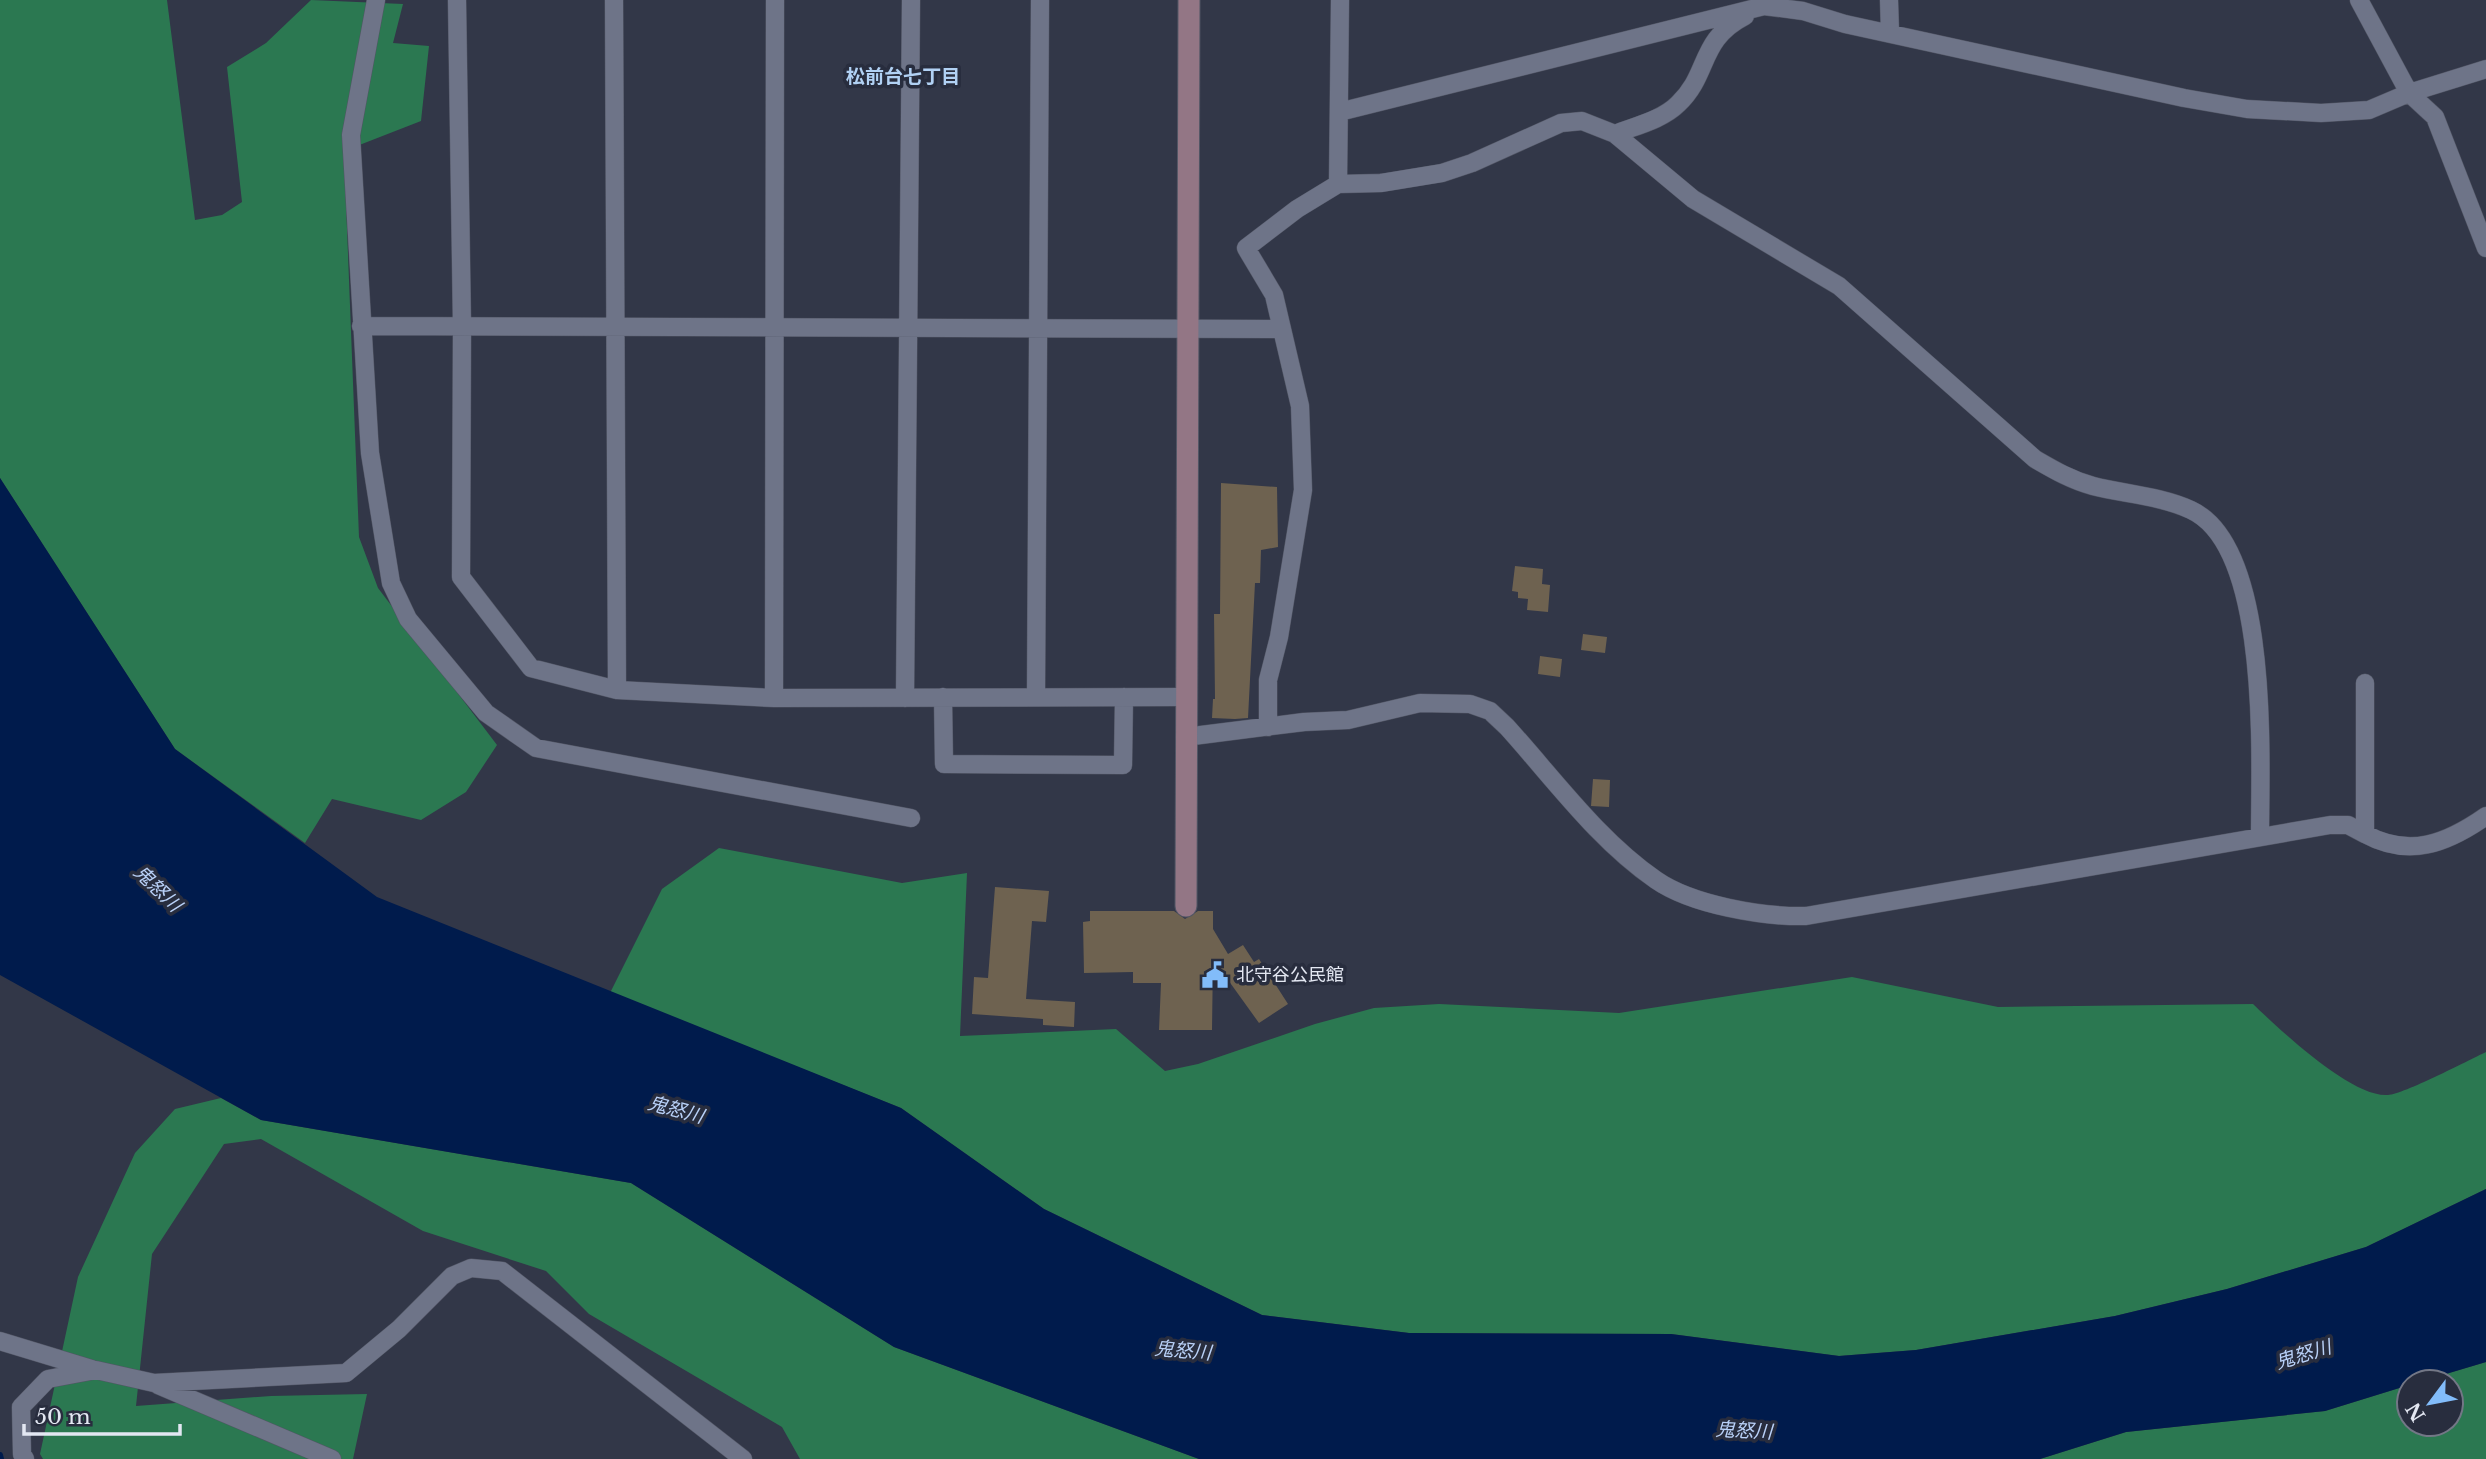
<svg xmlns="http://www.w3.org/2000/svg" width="2486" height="1459" font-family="'Libre Baskerville','Noto Sans JP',serif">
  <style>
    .forest { fill: #2b7851 }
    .water { fill: #001b4c }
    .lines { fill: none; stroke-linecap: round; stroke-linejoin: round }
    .stream { stroke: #001b4c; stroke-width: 6 }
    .building { fill: #6e6250 }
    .street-casing { stroke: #525665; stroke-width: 19 }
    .secondary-casing { stroke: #525665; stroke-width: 23 }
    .street { stroke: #6e7488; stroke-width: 18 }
    .secondary { stroke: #937685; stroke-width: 21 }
    .labels { text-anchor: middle; stroke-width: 7; stroke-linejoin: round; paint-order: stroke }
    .poi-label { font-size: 18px; fill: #e3e7f2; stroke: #282d3e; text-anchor: start }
    .neighbourhood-label { font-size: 19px; font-weight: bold; fill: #b1d1f4; stroke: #282d3e }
    .water-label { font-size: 19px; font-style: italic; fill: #b9d1f8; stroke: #282d3e }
  </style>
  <rect width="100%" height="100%" fill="#323748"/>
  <!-- forest -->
  <path class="forest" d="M0,0H167L195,220L222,215L242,202L227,67L266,43L311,0L403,4L393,43L429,46L421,121L344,151L359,537L378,588L497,745L466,792L421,820L332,799L305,843L175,749L0,478Z
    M719,848L902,883L967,873L960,1036L1116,1029L1165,1071L1198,1064L1315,1024L1374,1008L1439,1004L1619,1013L1852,977L1998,1007L2253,1004C2279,1029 2352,1098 2388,1095C2404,1094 2467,1061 2486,1052V1189L2366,1247L2227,1289L2115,1316L1916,1350L1839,1356L1671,1334L1409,1333L1262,1315L1044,1209L901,1108L610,993L662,889Z
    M221,1098L261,1120L631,1183L894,1347L1199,1459H800L782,1427L589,1314L546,1271L423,1231L261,1139L224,1144L152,1254L136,1406L271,1396L367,1394L353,1459H43L40,1454L78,1277L135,1153L175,1109Z
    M2486,1362V1459H2040L2126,1432L2325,1411L2409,1385V1424H2451V1382H2419Z"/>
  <!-- water -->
  <path class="water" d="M0,478L175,749L377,897L901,1108L1044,1209L1262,1315L1409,1333L1671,1334L1839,1356L1916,1350L2115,1316L2227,1289L2366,1247L2486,1189V1362L2419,1382H2409V1385L2325,1411L2126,1432L2040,1459H1199L894,1347L631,1183L261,1120L0,975Z"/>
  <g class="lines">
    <!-- stream -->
    <path class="stream" d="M0,1455L1,1459"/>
  </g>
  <!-- building -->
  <path class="building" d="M1221,483L1277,487L1278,547L1261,550L1260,583H1255L1248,718L1235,719L1212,718L1213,699H1215L1214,614H1220Z
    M1515,566L1543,569L1542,584L1550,585L1548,612L1527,610L1528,599L1518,598V592L1512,591Z
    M1583,634L1607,637L1605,653L1581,650Z
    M1540,656L1562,659L1560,677L1538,674Z
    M1593,779L1610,780L1609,807L1591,806Z
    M995,887L1049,891L1046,922L1032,921L1026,999L1075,1002L1074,1027L1043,1025V1019L972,1014L974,977L988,978Z
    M1090,911H1174L1185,919L1198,911H1213V929L1228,954L1243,945L1254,962L1259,959L1288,1004L1259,1023L1213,959L1212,1030H1159L1161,983H1133V972L1084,973L1083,922L1090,921Z"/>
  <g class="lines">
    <defs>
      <path id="street" d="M376,0L351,135L370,453L391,583L408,619L486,713L536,748L911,818
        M457,0L462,326L461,577L531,668L617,690L774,698L1185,697
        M614,0L617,690
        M1889,0L1890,32
        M2359,0L2409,93L2435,117L2486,248
        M1339,112L1764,6L1803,11L1845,24L2184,98L2247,109L2321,113L2369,110L2409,93L2486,69
        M1615,134C1635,126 1662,120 1678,104C1710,74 1698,40 1745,16
        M1338,184L1340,0
        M361,326L1282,329
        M2365,683V834C2409,858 2446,844 2486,816
        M1036,696L1040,0
        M943,697L944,764L1123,765L1124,697
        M774,698L775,0
        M905,698L911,0
        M1268,727V680L1279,637L1303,490L1300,406L1274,295L1246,248L1297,209L1338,184L1381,183L1442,173L1472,163L1561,123L1582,121L1615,134L1693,199L1839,286L2035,459C2054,470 2071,480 2093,486C2124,494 2161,496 2191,510C2271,547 2260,761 2260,837
        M1185,737L1304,722L1348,720L1420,703L1470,704L1490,711L1507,727C1554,779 1598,840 1656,880C1692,905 1763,917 1806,916L2330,825H2348L2365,834
        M0,1341L92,1369
        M158,1385L332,1459
        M25,1459L22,1454L21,1407L48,1379L96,1370L154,1383L346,1373L399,1329L452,1276L471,1268L502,1271L743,1459"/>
      <path id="secondary" d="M1186,906L1189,0"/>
    </defs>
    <!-- street casing -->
    <use href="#street" class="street-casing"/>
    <!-- secondary casing -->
    <use href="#secondary" class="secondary-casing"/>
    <!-- street -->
    <use href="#street" class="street"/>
    <!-- secondary -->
    <use href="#secondary" class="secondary"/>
  </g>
  <!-- icons -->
  <defs>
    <symbol id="civic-bare" viewBox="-9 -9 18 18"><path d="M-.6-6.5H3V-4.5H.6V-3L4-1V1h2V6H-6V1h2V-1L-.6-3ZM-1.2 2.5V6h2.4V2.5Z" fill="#82bcfa" stroke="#282d3e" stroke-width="2.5" paint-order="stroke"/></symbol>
  </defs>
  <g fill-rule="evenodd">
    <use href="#civic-bare" x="1196" y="956" width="38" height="38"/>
  </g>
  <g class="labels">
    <!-- poi labels -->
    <g class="poi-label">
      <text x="1236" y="981">北守谷公民館</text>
    </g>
    <!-- neighbourhood labels -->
    <g class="neighbourhood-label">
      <text x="903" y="83">松前台七丁目</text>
    </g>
    <!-- water labels -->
    <g class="water-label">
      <text transform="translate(158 888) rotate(44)" y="7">鬼怒川</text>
      <text transform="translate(676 1109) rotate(15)" y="7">鬼怒川</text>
      <text transform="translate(1183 1350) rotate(5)" y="7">鬼怒川</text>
      <text transform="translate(2303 1354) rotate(-17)" y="7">鬼怒川</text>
      <text transform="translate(1744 1430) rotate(3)" y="7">鬼怒川</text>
    </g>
  </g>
  <!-- north arrow -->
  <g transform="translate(2430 1403) rotate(238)"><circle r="33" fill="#282d3e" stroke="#737786" stroke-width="2"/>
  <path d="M0-5L12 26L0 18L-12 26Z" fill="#82bcfa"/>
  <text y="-10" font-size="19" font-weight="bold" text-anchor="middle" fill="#e3e7f2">N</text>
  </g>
  <!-- scale -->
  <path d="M24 1424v10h156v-10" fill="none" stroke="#e3e7f2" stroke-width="3.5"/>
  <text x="35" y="1424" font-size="21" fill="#e3e7f2" stroke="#282d3e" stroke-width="5" paint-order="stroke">50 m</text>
</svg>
